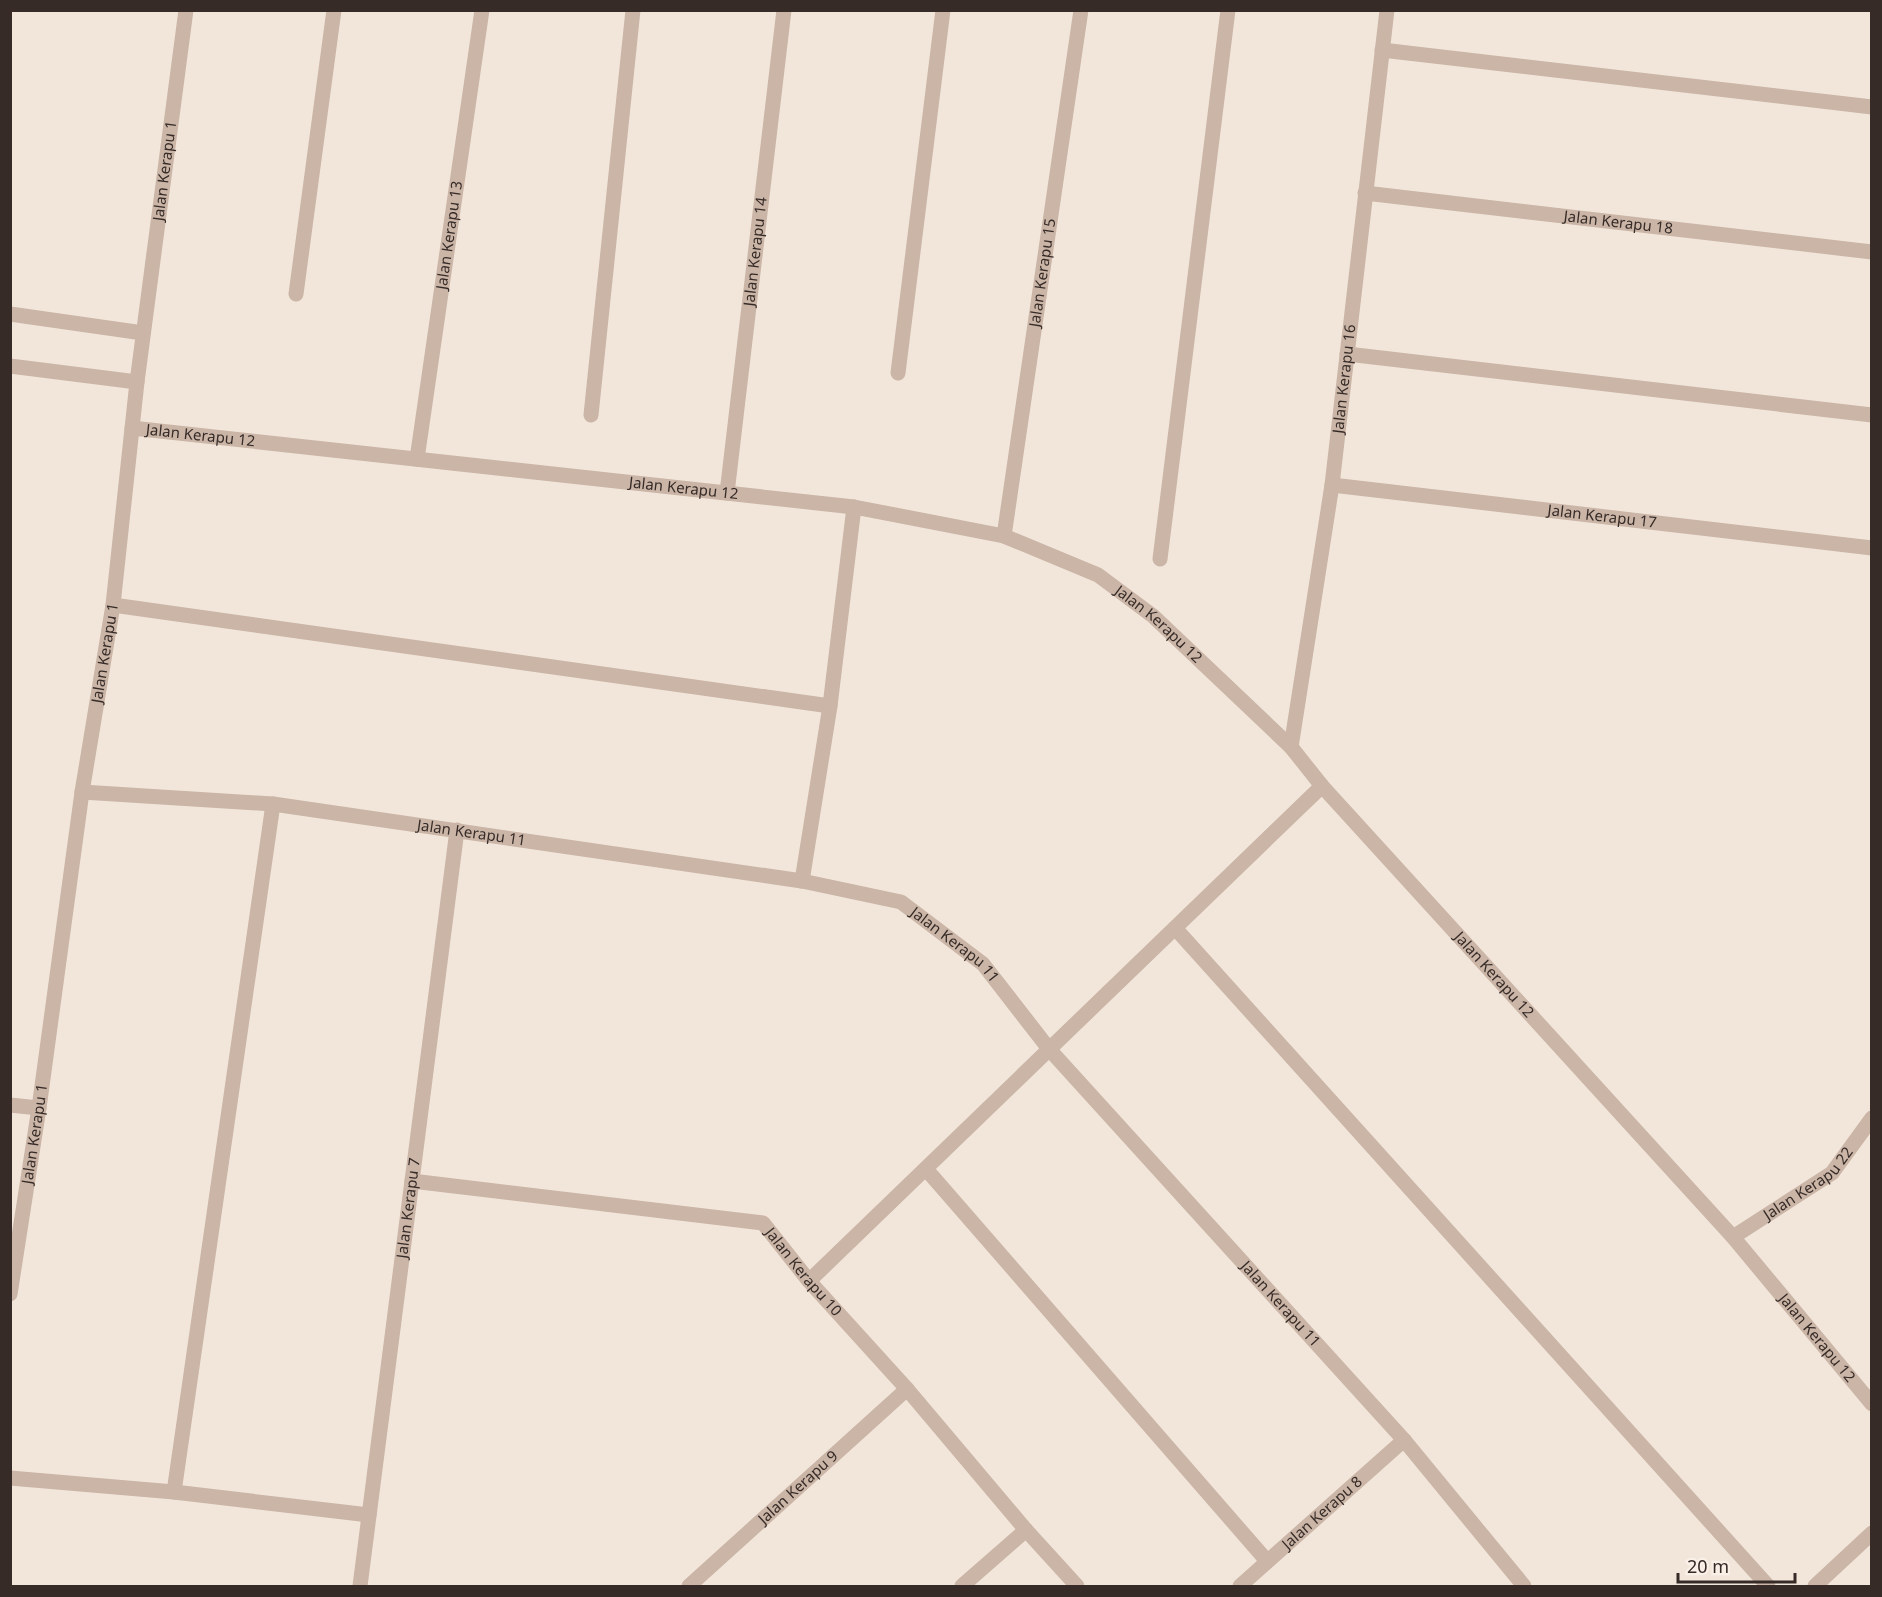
<svg xmlns="http://www.w3.org/2000/svg" width="1882" height="1597" font-family="'Noto Sans',sans-serif">
  <style>
    .lines { fill: none; stroke-linecap: round; stroke-linejoin: round }
    .service { stroke: #cab5a7; stroke-width: 15 }
    .minor { stroke: #cab5a7; stroke-width: 15 }
    .labels { text-anchor: middle; stroke-width: 5; stroke-linejoin: round; paint-order: stroke }
    .street-label { font-size: 15px; fill: #362b27; stroke: #faf0e7 }
  </style>
  <rect width="100%" height="100%" fill="#f2e6db"/>
  <g class="lines">
    <!-- service -->
    <path class="service" d="M1382,50L1872,107
      M296,294L334,10
      M1347,354L1872,415
      M10,366L137,382
      M898,373L943,10
      M591,415L633,10
      M1160,559L1228,10
      M113,605L830,706
      M1175,928L1768,1586
      M926,1169L1267,1561
      M174,1492L273,804
      M962,1586L1026,1530"/>
    <!-- minor -->
    <g class="minor">
      <path id="s1" d="M1365,193L1872,252"/>
      <path d="M10,314L143,333"/>
      <path id="s2" d="M132,428L854,507L1004,536L1098,575L1153,616L1291,747L1322,786L1733,1237L1872,1404"/>
      <path id="s3" d="M417,459L482,10"/>
      <path id="s4" d="M1332,485L1872,548"/>
      <path id="s5" d="M727,493L784,10"/>
      <path id="s6" d="M1004,536L1081,10"/>
      <path id="s7" d="M1291,747L1332,485L1387,10"/>
      <path id="s8" d="M82,792L273,804L802,881L901,902L983,964L1049,1049L1404,1440L1524,1586"/>
      <path d="M802,881L830,706L854,507"/>
      <path d="M10,1105L39,1108"/>
      <path id="s9" d="M412,1181L763,1223L809,1281L907,1389L1026,1530L1077,1586"/>
      <path id="s10" d="M1733,1237L1832,1173L1872,1118"/>
      <path d="M809,1281L1322,786"/>
      <path id="s11" d="M10,1294L39,1108L82,792L113,605L137,382L186,10"/>
      <path d="M10,1478L174,1492L369,1515"/>
      <path id="s12" d="M360,1586L457,830"/>
      <path id="s13" d="M689,1586L907,1389"/>
      <path id="s14" d="M1240,1586L1404,1440"/>
      <path d="M1815,1586L1872,1533"/>
    </g>
  </g>
  <g class="labels">
    <!-- street labels -->
    <g class="street-label">
      <text dy="5" stroke="none"><textPath href="#s11" startOffset="1134">Jalan Kerapu 1</textPath></text>
      <text dy="5" stroke="none"><textPath href="#s1" startOffset="255">Jalan Kerapu 18</textPath></text>
      <text dy="5" stroke="none"><textPath href="#s3" startOffset="226">Jalan Kerapu 13</textPath></text>
      <text dy="5" stroke="none"><textPath href="#s5" startOffset="243">Jalan Kerapu 14</textPath></text>
      <text dy="5" stroke="none"><textPath href="#s6" startOffset="266">Jalan Kerapu 15</textPath></text>
      <text dy="5" stroke="none"><textPath href="#s7" startOffset="372">Jalan Kerapu 16</textPath></text>
      <text dy="5" stroke="none"><textPath href="#s2" startOffset="69">Jalan Kerapu 12</textPath></text>
      <text dy="5" stroke="none"><textPath href="#s2" startOffset="555">Jalan Kerapu 12</textPath></text>
      <text dy="5" stroke="none"><textPath href="#s4" startOffset="272">Jalan Kerapu 17</textPath></text>
      <text dy="5" stroke="none"><textPath href="#s2" startOffset="1059">Jalan Kerapu 12</textPath></text>
      <text dy="5" stroke="none"><textPath href="#s11" startOffset="648">Jalan Kerapu 1</textPath></text>
      <text dy="5" stroke="none"><textPath href="#s8" startOffset="392">Jalan Kerapu 11</textPath></text>
      <text dy="5" stroke="none"><textPath href="#s8" startOffset="896">Jalan Kerapu 11</textPath></text>
      <text dy="5" stroke="none"><textPath href="#s2" startOffset="1545">Jalan Kerapu 12</textPath></text>
      <text dy="5" stroke="none"><textPath href="#s11" startOffset="162">Jalan Kerapu 1</textPath></text>
      <text dy="5" stroke="none"><textPath href="#s10" startOffset="93">Jalan Kerapu 22</textPath></text>
      <text dy="5" stroke="none"><textPath href="#s12" startOffset="381">Jalan Kerapu 7</textPath></text>
      <text dy="5" stroke="none"><textPath href="#s9" startOffset="417">Jalan Kerapu 10</textPath></text>
      <text dy="5" stroke="none"><textPath href="#s8" startOffset="1382">Jalan Kerapu 11</textPath></text>
      <text dy="5" stroke="none"><textPath href="#s2" startOffset="2031">Jalan Kerapu 12</textPath></text>
      <text dy="5" stroke="none"><textPath href="#s13" startOffset="147">Jalan Kerapu 9</textPath></text>
      <text dy="5" stroke="none"><textPath href="#s14" startOffset="110">Jalan Kerapu 8</textPath></text>
    </g>
  </g>
  <!-- border -->
  <rect width="1882" height="1597" fill="none" stroke="#362b27" stroke-width="24"/>
  <!-- scale -->
  <path d="M1678 1573v9h117v-9" fill="none" stroke="#362b27" stroke-width="3"/>
  <text x="1687" y="1573" font-size="18" fill="#362b27" stroke="#faf0e7" stroke-width="4.5" paint-order="stroke">20 m</text>
</svg>
